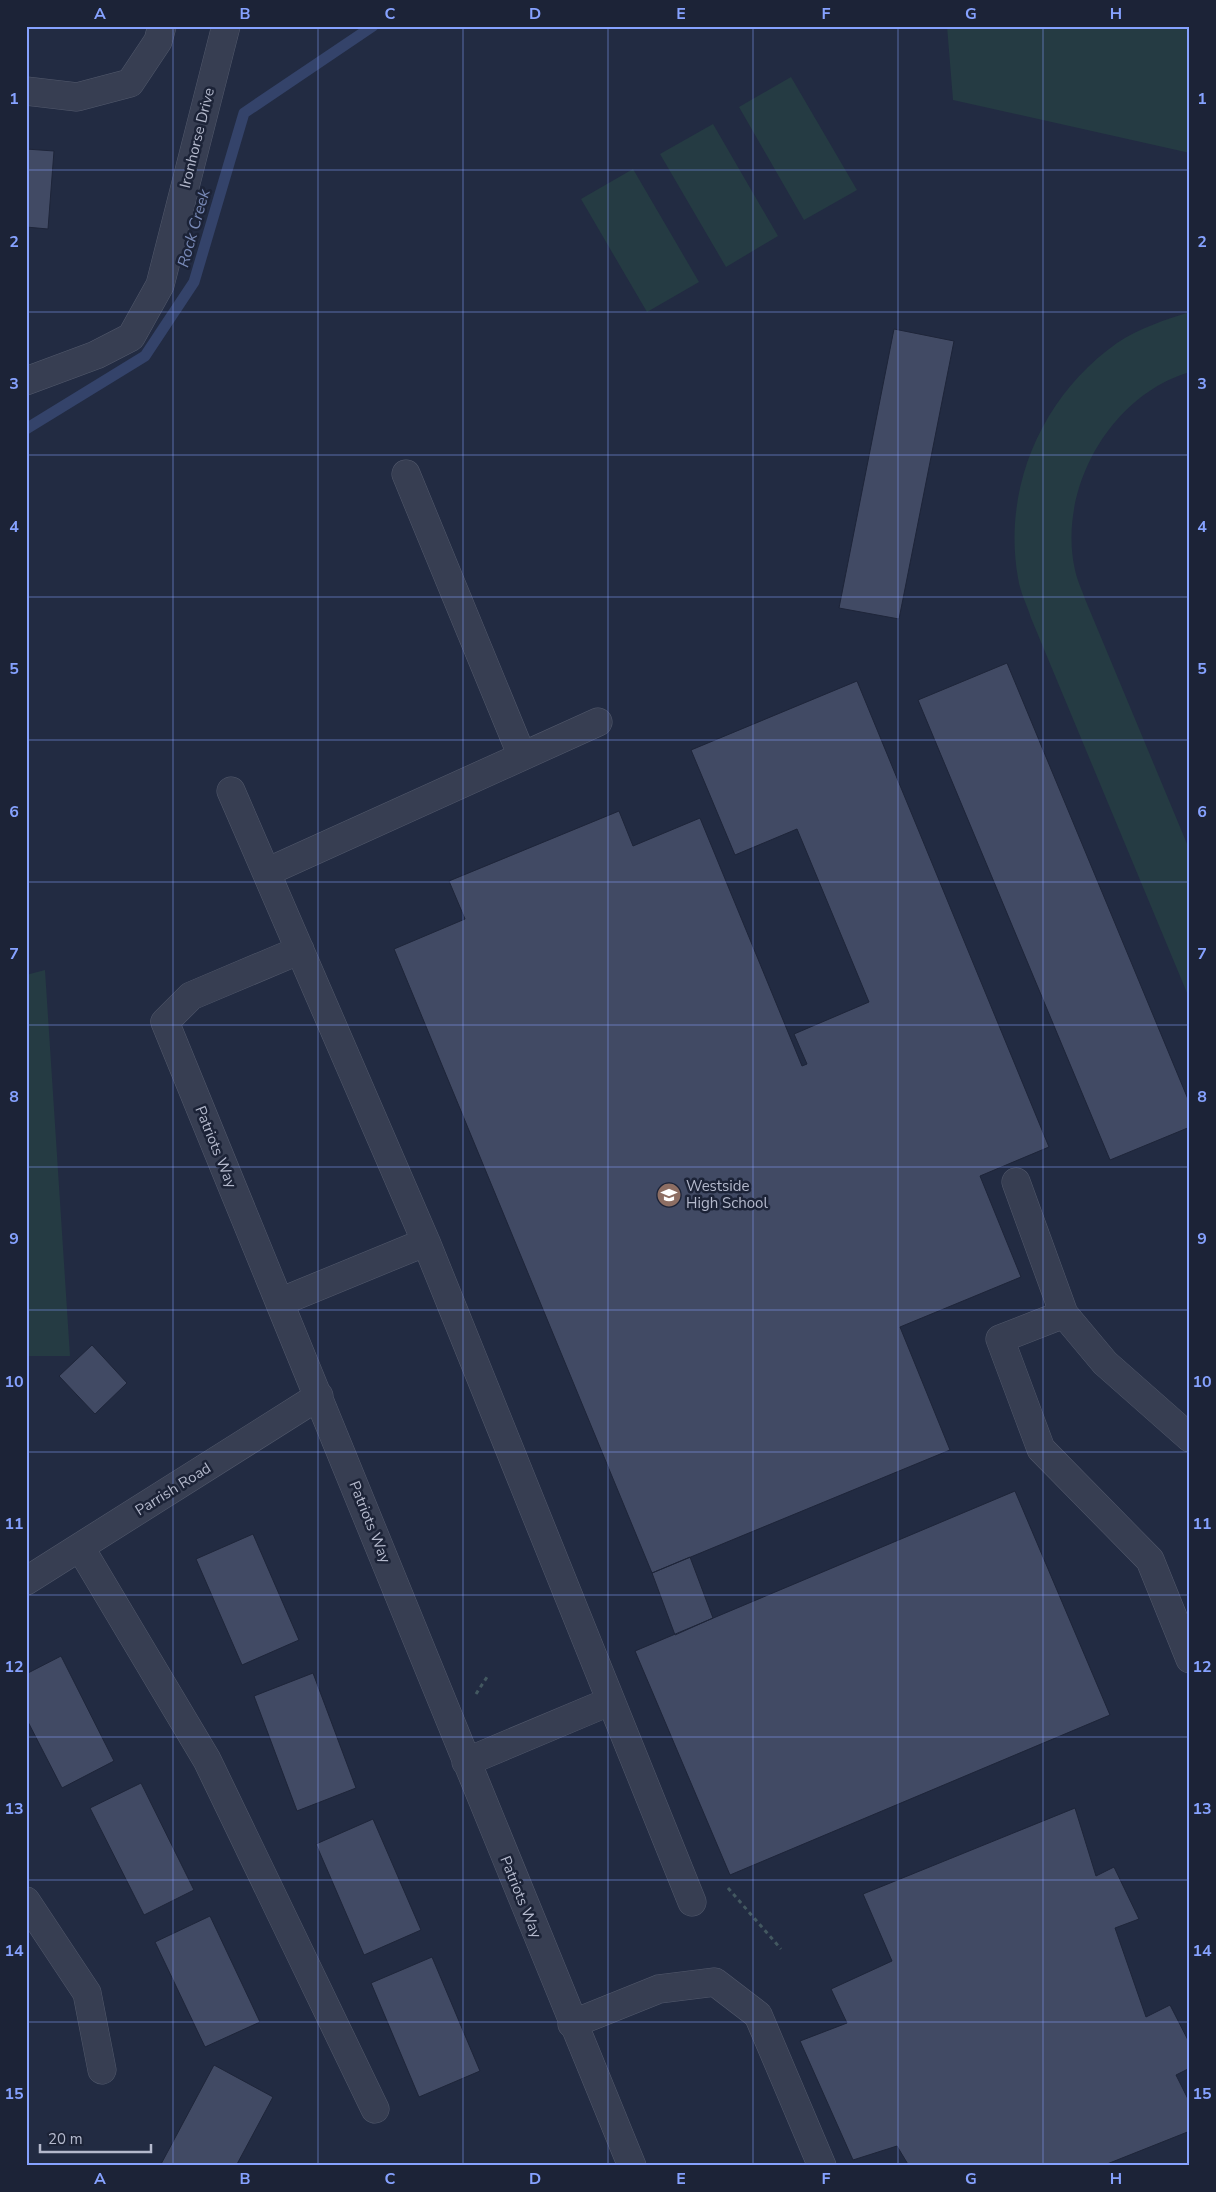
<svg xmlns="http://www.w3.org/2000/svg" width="1216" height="2192" font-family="'Nunito Sans',sans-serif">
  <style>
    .green { fill: #253b43 }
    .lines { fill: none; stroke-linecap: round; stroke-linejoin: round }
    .stream { stroke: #34436a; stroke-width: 11 }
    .building { fill: #414a64; stroke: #1e2539 }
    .minor-casing { stroke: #52596c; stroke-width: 29 }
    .path { stroke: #435860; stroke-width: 3; stroke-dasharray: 4 4; stroke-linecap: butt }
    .minor { stroke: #373e52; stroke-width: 28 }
    .grid { fill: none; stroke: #86a2ff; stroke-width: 1; stroke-opacity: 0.55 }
    .labels { text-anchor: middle; stroke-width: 5; stroke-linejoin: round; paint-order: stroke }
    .street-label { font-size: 15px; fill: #b4b9cc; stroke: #1c2337 }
    .poi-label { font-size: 15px; fill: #b4b9cc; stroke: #1c2337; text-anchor: start }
    .water-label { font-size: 16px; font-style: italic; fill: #7889b6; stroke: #1c2337 }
    .neatline { fill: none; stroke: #86a2ff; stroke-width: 2 }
    .grid-label { font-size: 16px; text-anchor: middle; font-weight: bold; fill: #86a2ff }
  </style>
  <rect width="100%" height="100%" fill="#222b42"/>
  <!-- green -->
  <path class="green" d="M947,26H1190V153L953,100Z
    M791,77L857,190L804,220L739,107Z
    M713,124L778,236L726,267L660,154Z
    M633,169L699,282L647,312L581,199Z
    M1190,312V372C1110,395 1057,490 1075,570C1077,580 1082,590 1085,599L1190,851V1000L1031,618C1027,605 1020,592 1018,578C1002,488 1042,396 1117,343C1139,328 1165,320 1190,312Z
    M45,970L70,1356H26V975Z"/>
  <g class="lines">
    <!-- stream -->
    <path class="stream" d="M26,429L145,356L194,282L244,113L373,26"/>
  </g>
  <!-- building -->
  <path class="building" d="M26,149L54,151L48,229L26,227Z
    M894,329L954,341L899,619L839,608Z
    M1007,663L1190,1104V1127L1110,1160L918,700Z
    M857,681L1049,1147L980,1176L1021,1277L900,1327L950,1450L652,1573L394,949L465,919L449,881L619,811L633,846L700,818L802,1066L807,1064L794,1034L869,1002L797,829L735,855L691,750Z
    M92,1345L127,1383L95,1414L59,1376Z
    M1015,1491L1110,1715L730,1875L635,1651Z
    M253,1534L299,1640L242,1665L196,1559Z
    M690,1557L713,1618L675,1635L652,1573Z
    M61,1656L114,1761L62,1788L26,1718V1674Z
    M313,1673L356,1788L297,1811L254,1696Z
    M141,1783L194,1890L144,1915L90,1808Z
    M1075,1808L1096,1876L1114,1867L1139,1919L1115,1928L1146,2017L1170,2005L1190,2044V2068L1176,2075L1190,2103V2131L1102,2166H909L897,2146L853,2160L800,2041L847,2023L831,1989L892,1961L863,1894Z
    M373,1819L421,1930L364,1955L316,1844Z
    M210,1916L260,2022L205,2047L155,1942Z
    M432,1957L480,2071L419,2097L371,1983Z
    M214,2065L273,2097L236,2166H160Z"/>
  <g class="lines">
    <defs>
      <path id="minor" d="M26,91L77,97L130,83L158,41L162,26
        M26,381L96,355L131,337L160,285L226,26
        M406,474L522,756
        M231,791L426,1242
        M267,872L598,722
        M300,950L191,996L165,1022L632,2166
        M1016,1182L1064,1314L1105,1363L1190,1438
        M280,1302L426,1242L692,1902
        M1064,1314L1000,1339L1041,1449L1150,1560L1190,1659
        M80,1547L207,1760L375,2109
        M26,1581L319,1396
        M466,1762L611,1701
        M26,1901L87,1993L102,2070
        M572,2024L659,1989L715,1982L758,2015L822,2166"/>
    </defs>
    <!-- minor casing -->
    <use href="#minor" class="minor-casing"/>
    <!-- path -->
    <path class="path" d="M476,1694L487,1677
      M728,1888L781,1949"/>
    <!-- minor -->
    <use href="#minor" class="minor"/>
  </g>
  <!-- grid -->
  <path class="grid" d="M173,26V2166M318,26V2166M463,26V2166M608,26V2166M753,26V2166M898,26V2166M1043,26V2166M26,170H1190M26,312H1190M26,455H1190M26,597H1190M26,740H1190M26,882H1190M26,1025H1190M26,1167H1190M26,1310H1190M26,1452H1190M26,1595H1190M26,1737H1190M26,1880H1190M26,2022H1190"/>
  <!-- icons -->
  <defs>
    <symbol id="school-disc" viewBox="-11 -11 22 22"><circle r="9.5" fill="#8d6e63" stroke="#1c2337"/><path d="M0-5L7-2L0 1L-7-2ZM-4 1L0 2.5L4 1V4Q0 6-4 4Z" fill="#fff"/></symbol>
  </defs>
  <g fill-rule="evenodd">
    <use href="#school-disc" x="655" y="1181" width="28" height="28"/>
  </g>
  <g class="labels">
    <!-- street labels -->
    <g class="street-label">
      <text transform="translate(197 138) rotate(-76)" y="5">Ironhorse Drive</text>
      <text transform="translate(216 1147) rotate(68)" y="5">Patriots Way</text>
      <text transform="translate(173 1489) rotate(-32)" y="5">Parrish Road</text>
      <text transform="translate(370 1522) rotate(68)" y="5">Patriots Way</text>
      <text transform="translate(521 1897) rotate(68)" y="5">Patriots Way</text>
    </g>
    <!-- poi labels -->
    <g class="poi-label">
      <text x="686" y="1191">Westside<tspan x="686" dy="17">High School</tspan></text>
    </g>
    <!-- water labels -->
    <g class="water-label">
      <text transform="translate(193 228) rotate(-74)" y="6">Rock Creek</text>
    </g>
  </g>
  <!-- border -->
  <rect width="1216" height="2192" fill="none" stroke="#1c2337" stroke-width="55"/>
  <!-- scale -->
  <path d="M40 2144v8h111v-8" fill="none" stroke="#b4b9cc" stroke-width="2.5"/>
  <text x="48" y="2144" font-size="15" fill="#b4b9cc" stroke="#1c2337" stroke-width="4" paint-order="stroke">20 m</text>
  <rect x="28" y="28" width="1160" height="2136" class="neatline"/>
  <g class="grid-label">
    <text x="100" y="19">A</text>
    <text x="245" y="19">B</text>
    <text x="390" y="19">C</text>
    <text x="535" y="19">D</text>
    <text x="681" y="19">E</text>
    <text x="826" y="19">F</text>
    <text x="971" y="19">G</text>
    <text x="1116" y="19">H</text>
    <text x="14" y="104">1</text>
    <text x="1202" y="104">1</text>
    <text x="14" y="247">2</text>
    <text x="1202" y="247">2</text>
    <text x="14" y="389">3</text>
    <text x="1202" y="389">3</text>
    <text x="14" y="532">4</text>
    <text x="1202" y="532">4</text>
    <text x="14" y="674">5</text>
    <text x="1202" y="674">5</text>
    <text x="14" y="817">6</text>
    <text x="1202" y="817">6</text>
    <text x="14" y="959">7</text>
    <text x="1202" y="959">7</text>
    <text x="14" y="1102">8</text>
    <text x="1202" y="1102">8</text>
    <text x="14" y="1244">9</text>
    <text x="1202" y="1244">9</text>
    <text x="14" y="1387">10</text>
    <text x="1202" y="1387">10</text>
    <text x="14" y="1529">11</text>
    <text x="1202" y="1529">11</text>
    <text x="14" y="1672">12</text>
    <text x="1202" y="1672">12</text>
    <text x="14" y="1814">13</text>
    <text x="1202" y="1814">13</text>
    <text x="14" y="1956">14</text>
    <text x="1202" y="1956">14</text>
    <text x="14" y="2099">15</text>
    <text x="1202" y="2099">15</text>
    <text x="100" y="2184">A</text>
    <text x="245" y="2184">B</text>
    <text x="390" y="2184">C</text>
    <text x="535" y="2184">D</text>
    <text x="681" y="2184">E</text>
    <text x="826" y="2184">F</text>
    <text x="971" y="2184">G</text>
    <text x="1116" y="2184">H</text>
  </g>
</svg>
